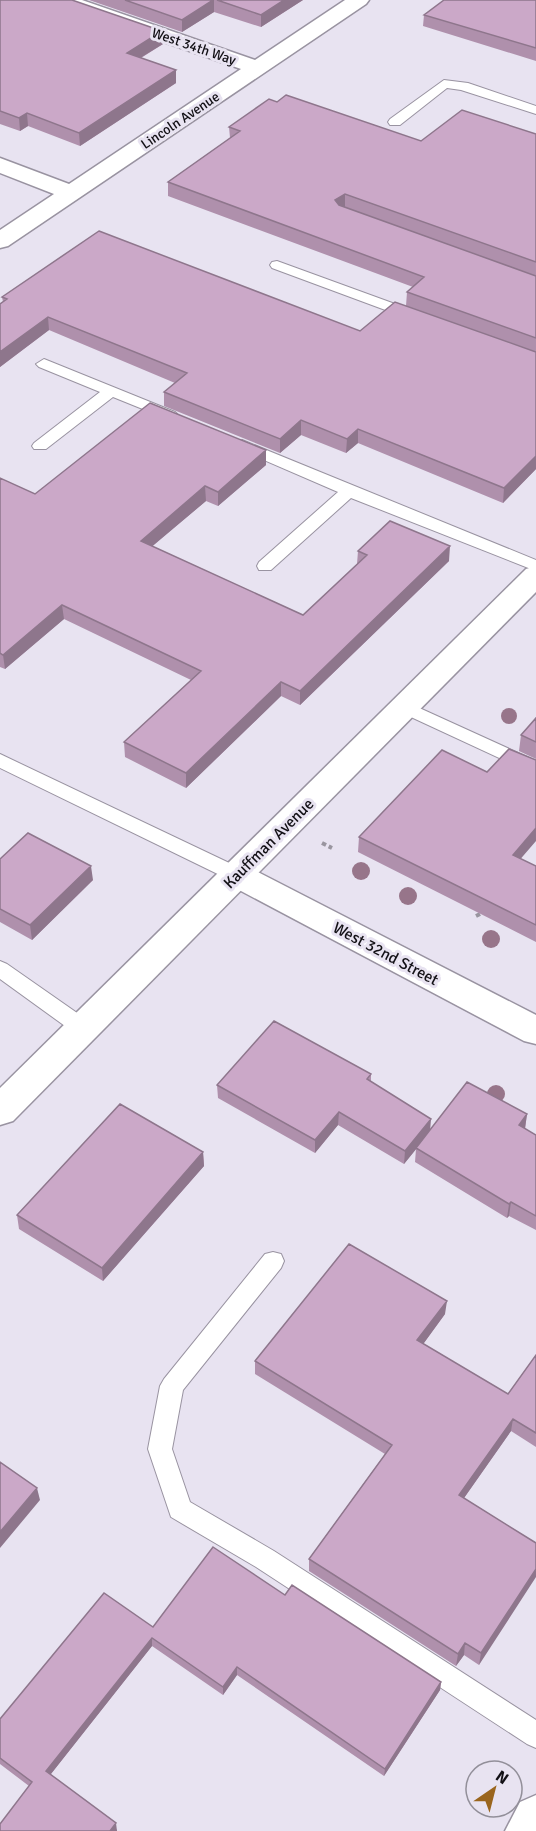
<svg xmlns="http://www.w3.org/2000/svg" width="536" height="1831" font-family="Signika,sans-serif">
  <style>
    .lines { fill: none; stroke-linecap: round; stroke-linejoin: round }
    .service-casing { stroke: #9993a1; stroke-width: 2 }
    .minor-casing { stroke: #9993a1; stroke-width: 3 }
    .tertiary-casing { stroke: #9993a1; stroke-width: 3 }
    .path { stroke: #99959f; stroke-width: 4; stroke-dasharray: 4.5 3; stroke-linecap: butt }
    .service { fill: #fff; fill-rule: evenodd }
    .minor { fill: #fff; fill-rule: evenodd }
    .tertiary { fill: #fff; fill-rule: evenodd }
    .tree { fill: #97758a }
    .wall { fill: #af90ac }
    .shaded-wall { fill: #8e768c }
    .building { fill: #cba8c8; stroke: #8e768c; stroke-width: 1.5 }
    .labels { text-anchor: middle; stroke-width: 6; stroke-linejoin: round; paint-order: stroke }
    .far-street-label { font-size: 14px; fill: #121015; stroke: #e8e3f1 }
    .street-label { font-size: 16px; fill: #121015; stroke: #e8e3f1 }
  </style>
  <rect width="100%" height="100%" fill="#e8e3f1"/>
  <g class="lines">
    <defs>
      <path id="service" d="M444,80L468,83L536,106V114L461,90L447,88L400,125H390L388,122L390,119Z
        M277,261L417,312L419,315L412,319L407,318L272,268L270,265L272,262Z
        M44,359L175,412L178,415L175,418H165L113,397L46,449H34L32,446L34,443L100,392L39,367L36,364Z
        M242,440L536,560V571L351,498L271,570H259L257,566L259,562L338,492L236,448L234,445Z
        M404,701L536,761V775L398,711L395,707L398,703Z
        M0,754L244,870L247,875L244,880L237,882L230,880L0,768Z
        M0,961L7,964L90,1022L93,1028L90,1034L83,1036L76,1034L0,979Z
        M273,1252L281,1254L284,1261L281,1268L183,1390L172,1449L190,1502L274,1551L536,1720V1748L527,1744L256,1567L171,1517L148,1449L160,1386L164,1379L265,1254Z"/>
      <path id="minor" d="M52,0H82L255,60L345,0H369L366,4L8,246L0,248V230L54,194L0,173V158L69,184L241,69L55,4Z
        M237,863L248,867L536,1015V1044L524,1041L226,883L221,875L226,867Z
        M536,1795V1831H505L520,1802Z"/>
      <path id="tertiary" d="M536,566V592L13,1121L0,1125V1088L526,569Z"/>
    </defs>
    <!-- service casing -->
    <use href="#service" class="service-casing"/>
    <!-- minor casing -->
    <use href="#minor" class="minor-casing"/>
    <!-- tertiary casing -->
    <use href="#tertiary" class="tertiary-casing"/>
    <!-- path -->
    <path class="path" d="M322,843L332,848
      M476,916L484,912"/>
    <!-- service -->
    <use href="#service" class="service"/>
    <!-- minor -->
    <use href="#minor" class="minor"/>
    <!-- tertiary -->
    <use href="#tertiary" class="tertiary"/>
  </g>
  <!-- trees -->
  <g class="tree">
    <circle cx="509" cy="716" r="8"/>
    <circle cx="361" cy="871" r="9"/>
    <circle cx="408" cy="896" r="9"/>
    <circle cx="491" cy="939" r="9"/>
    <circle cx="496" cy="1094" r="9"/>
  </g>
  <!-- wall -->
  <path class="wall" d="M0,0L162,31L163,44L141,58L176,70V83L80,146L28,126L20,131L0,124Z
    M89,0H303L261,27L214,12L182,32Z
    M536,0V61L423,26L424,15Z
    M277,102L421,141L536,134V469L503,503L358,443L346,453L301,435L280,453L164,406V392L175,383L49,330L0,367V304L3,302L2,297L360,331L406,306L407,292L413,287L168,196V182L230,138L229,127Z
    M266,450V465L218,506L206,501L152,546L303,615L357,564L358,551L449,561L300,705L281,696L186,788L125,757L124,742L191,680L64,619L5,669L0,667V478L35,494Z
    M536,718V759L519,751L521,735Z
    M487,772L521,859L536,866V942L358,852L359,837Z
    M0,859L93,880L32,940L0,922Z
    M371,1074V1081L430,1130L527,1114L525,1129L536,1135V1230L509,1216L507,1218L415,1162L416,1149L404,1164L338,1125L315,1153L218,1098L217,1085Z
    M203,1152L204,1166L103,1281L19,1229L17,1215Z
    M445,1314L423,1344L508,1394L536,1355V1447L511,1431L464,1498L536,1543L479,1665L464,1655L456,1666L309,1571V1559L385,1454L255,1374V1361Z
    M285,1595L441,1682L440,1690L384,1776L237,1675L223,1695L152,1646L50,1775L117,1830V1831H0L29,1786L0,1764V1719L153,1627Z"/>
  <!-- shaded-wall -->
  <path class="shaded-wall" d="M213,0H214V12L182,32V20Z
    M284,0H303L261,27V15Z
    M162,31L163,44L127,66V53Z
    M176,70V83L80,146L79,133Z
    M27,113L28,126L20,131L19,118Z
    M345,194V208L335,213V200Z
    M48,317L49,330L0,367V352Z
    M301,420V435L280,453V439Z
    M358,429V443L346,453L347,439Z
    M266,450V465L218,506V492Z
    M536,456V469L503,503L504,488Z
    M205,486L206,501L142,555L141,541Z
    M450,546L449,561L300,705V691Z
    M62,605L64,619L5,669L3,655Z
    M281,682V696L186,788V773Z
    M536,828V841L511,870L513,855Z
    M91,866L93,880L32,940L30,925Z
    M339,1112L338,1125L315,1153V1140Z
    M527,1114L525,1128L517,1139L519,1125Z
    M431,1119L430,1132L404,1164L405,1151Z
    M203,1152L204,1166L103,1281L102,1268Z
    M511,1202L509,1216L507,1218L509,1204Z
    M447,1301L445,1314L416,1354L417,1340Z
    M513,1419L511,1431L457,1508L459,1495Z
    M37,1488L40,1500L0,1548V1532Z
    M536,1569V1577L479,1665L481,1653Z
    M152,1638V1646L47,1779L46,1771Z
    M465,1643L464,1655L456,1666L458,1654Z
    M237,1667V1675L223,1695V1687Z
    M441,1682L440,1690L384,1776L385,1769Z
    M116,1823L117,1831H110Z"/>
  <!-- building -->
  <path class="building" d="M0,0H72L162,31L127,53L176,70L79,133L27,113L19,118L0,111Z
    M125,0H213L182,20Z
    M217,0H284L261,15Z
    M444,0H536V48L424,15Z
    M286,95L421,141L462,110L536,134V262L345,194L335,200L339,205L536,276V338L407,292L424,277L168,182L240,131L229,127L269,99L277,102Z
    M99,231L360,331L395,302L536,352V456L504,488L358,429L347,439L301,420L280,439L164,392L187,373L48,317L0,352V304L7,299L2,297Z
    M150,403L266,450L218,492L205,486L141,541L303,615L367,555L358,551L390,521L450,546L300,691L281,682L186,773L124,742L201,671L62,605L3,655L0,653V478L35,494Z
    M536,718V742L521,735Z
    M509,749L536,760V828L513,855L536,866V925L359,837L442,750L487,772Z
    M28,833L91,866L30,925L0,909V859Z
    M274,1021L371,1074L367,1079L431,1119L405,1151L339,1112L315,1140L217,1085Z
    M467,1082L527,1114L519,1125L536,1135V1216L511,1202L509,1204L416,1148Z
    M120,1104L203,1152L102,1268L17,1215Z
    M349,1244L447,1301L417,1340L508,1394L536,1355V1433L513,1419L459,1495L536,1543V1569L481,1653L465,1643L458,1654L309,1559L392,1445L255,1361Z
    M0,1462L37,1488L0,1532Z
    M213,1547L285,1595L292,1585L441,1682L385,1769L237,1667L223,1687L152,1638L46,1771L116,1823L110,1831H0V1824L32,1782L0,1758V1719L104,1593L153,1627Z"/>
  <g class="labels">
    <!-- far-street labels -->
    <g class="far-street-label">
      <text transform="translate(194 46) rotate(19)" y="5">West 34th Way</text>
      <text transform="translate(180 120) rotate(-34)" y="5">Lincoln Avenue</text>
    </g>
    <!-- street labels -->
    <g class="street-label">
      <text transform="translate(268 843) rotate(-45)" y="6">Kauffman Avenue</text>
      <text transform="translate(386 953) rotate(28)" y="6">West 32nd Street</text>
    </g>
  </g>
  <!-- north arrow -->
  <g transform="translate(494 1789) rotate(35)"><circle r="28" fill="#e8e3f1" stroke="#928f99" stroke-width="1.5"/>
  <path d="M0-4.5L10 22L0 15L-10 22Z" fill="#9a651d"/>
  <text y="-9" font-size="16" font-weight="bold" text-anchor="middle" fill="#121015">N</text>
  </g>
</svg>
